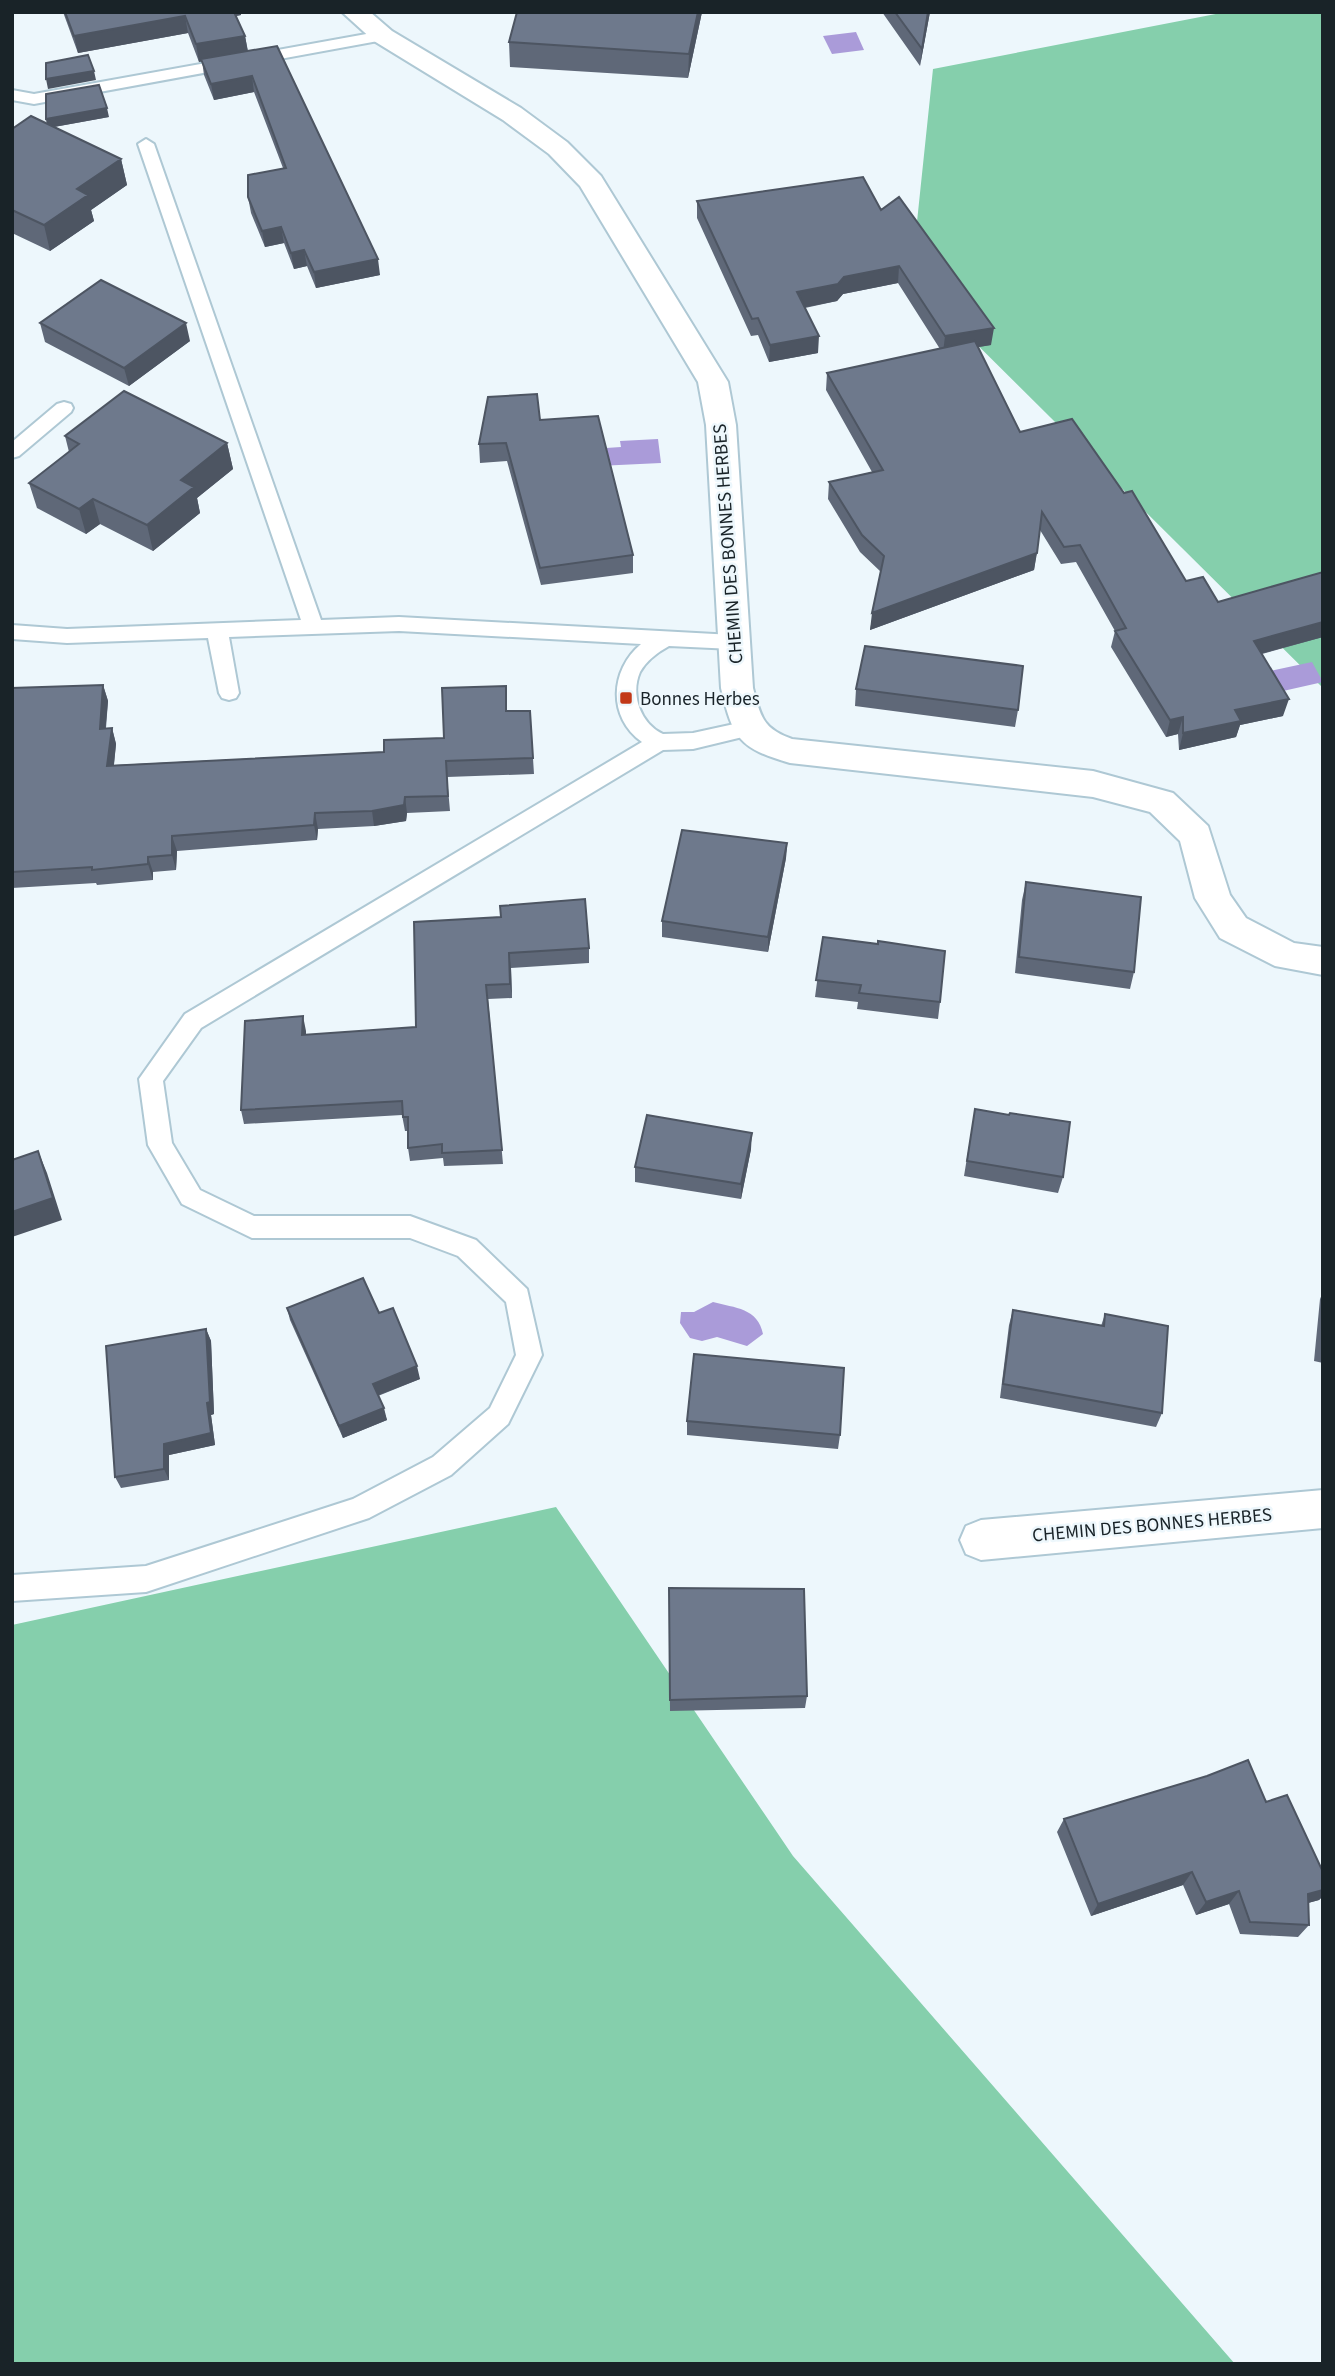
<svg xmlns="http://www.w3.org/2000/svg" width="1335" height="2376" font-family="'Source Sans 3',sans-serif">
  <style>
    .forest { fill: #85cfac }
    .water { fill: #aa9bd9 }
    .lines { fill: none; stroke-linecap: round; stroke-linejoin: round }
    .service-casing { stroke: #aec8d4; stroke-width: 4 }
    .minor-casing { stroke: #aec8d4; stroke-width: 4 }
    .service { fill: #fff; fill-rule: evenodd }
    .minor { fill: #fff; fill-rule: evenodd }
    .wall { fill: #5f6878 }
    .shaded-wall { fill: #4d5562 }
    .building { fill: #6e798c; stroke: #4d5562; stroke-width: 2 }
    .poi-dot { fill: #c23818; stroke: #edf7fc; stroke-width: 2.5 }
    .labels { text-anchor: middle; stroke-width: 5; stroke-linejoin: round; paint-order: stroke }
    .street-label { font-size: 19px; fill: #192328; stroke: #edf7fc }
    .poi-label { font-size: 19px; fill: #192328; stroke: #edf7fc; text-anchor: start }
  </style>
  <rect width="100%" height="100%" fill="#edf7fc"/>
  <!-- forest -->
  <path class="forest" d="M1226,12H1323V688L911,279L933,69Z
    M556,1507L793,1856L1235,2364H12V1625Z"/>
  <!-- water -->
  <path class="water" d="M856,32L864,50L832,54L823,36Z
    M658,439L661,463L577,467L576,450L621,447L620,441Z
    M1312,662L1323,682L1283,691L1260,673Z
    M713,1302C735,1308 758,1308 763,1334L747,1346L717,1337L702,1341L690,1338L680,1323L681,1312H694Z"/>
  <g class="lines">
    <defs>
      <path id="service" d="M383,31L389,33L391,36L389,39L34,104L12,100V90L34,94Z
        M146,139L154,144L321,620L399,617L733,635L740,637L743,642L740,647L733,649L669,646C658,652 646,661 640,672C630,695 641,724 663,734L693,733L748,721L755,724L759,729L755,734L693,749L663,750L201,1028L163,1081L172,1143L200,1190L254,1216H410L476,1240L527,1289L542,1355L508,1424L451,1475L369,1518L146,1592L12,1601V1575L146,1566L353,1499L433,1457L490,1408L516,1355L506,1302L458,1256L410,1238H252L182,1204L148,1145L139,1079L185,1014L642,742C607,717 610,670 641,644L399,631L229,637L239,693L236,698L229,700L222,698L219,693L208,638L67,643L12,639V625L67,629L301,620L138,144Z
        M64,402L71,404L73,408L71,412L19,456L12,458V442L57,404Z"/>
      <path id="minor" d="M342,12H370L392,31L521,108L567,142L601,176L728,382L736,425L753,688C761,717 762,728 792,739L1093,771L1173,793L1208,826L1230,895L1246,918L1294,943L1323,947V975L1275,966L1220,938L1195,898L1180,841L1150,812L1093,797L790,763C739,748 733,739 721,688L706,425L698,382L580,186L549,154L503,120L374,41Z
        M1323,1490V1528L981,1560L966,1554L960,1540L966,1526L981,1520Z"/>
    </defs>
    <!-- service casing -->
    <use href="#service" class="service-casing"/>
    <!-- minor casing -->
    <use href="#minor" class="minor-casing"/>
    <!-- service -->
    <use href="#service" class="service"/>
    <!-- minor -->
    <use href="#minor" class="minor"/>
  </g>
  <!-- wall -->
  <path class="wall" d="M63,12H241V15L236,16L245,36L248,51L380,275L316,288L307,266L294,269L284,243L265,247L251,213L248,197L283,168L254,92L214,100L204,75L202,61L199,62L188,33L78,53Z
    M702,12L688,78L510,67L509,42Z
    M882,12H930L920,66Z
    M109,117L54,127L121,159L127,185L91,210L94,221L50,251L12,233V129L47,124L46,119Z
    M697,201L881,210L991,345L978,347L1020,432L1186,581L1218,602L1323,572V637L1262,654L1283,716L1240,725L1236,737L1179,750L1178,734L1166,737L1111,647L1115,631L1076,562L1061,564L1040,530L1034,570L870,630L881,572L860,552L828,499L829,482L872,472L826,390L827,373L940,349L898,283L843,294L837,301L805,308L818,353L769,362L758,335L751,336L697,218Z
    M40,323L190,341L129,386L45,342Z
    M540,420L633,555V573L541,585L507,461L480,463L479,444Z
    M65,436L227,443L233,469L197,498L200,513L153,551L100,524L86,534L37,508L29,483L69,452Z
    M103,685L108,701L106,728H112L116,744L114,765L384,752L444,738L507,702V711H530L534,774L447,777L450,811L407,813L406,821L374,826L318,829L317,840L177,851L176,870L153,872V880L97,885L96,883L12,888V688Z
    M856,689L1018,710L1015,727L855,706Z
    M787,843L786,858L768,952L662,937V921Z
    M1026,882L1134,972L1130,989L1015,973L1022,900Z
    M414,922L589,948V963L511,968L512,998L488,999L503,1164L444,1166L443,1158L410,1161L408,1148V1131H405L402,1115L244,1124L241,1110L306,1031V1035L416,1027Z
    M823,937L940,1002L938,1019L857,1009L858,1002L815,997Z
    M975,1109L1063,1177L1058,1193L964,1176Z
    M751,1149L741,1199L635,1182V1167Z
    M1323,1292V1363L1314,1361L1320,1299Z
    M287,1308L379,1313L420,1379L378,1396L387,1420L343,1438L290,1320Z
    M1013,1310L1101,1326L1105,1314L1162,1413L1156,1427L1000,1398L1009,1325Z
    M206,1329L211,1341L214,1414L211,1415L215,1445L169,1455V1480L121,1488L115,1477Z
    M687,1421L840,1435L838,1449L687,1435Z
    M669,1588L807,1696L805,1708L670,1711Z
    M1266,1802L1323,1872V1896L1319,1900L1308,1903L1309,1925L1298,1937L1240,1934L1229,1904L1196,1915L1183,1885L1091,1916L1057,1832L1064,1819Z"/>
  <!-- shaded-wall -->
  <path class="shaded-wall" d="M230,12H241V15L231,17Z
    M698,12H702L688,78L689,54Z
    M928,12H930L920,66L922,49Z
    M185,16L188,33L78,53L74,36Z
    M245,36L248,53L199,62L196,44Z
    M94,71L96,80L48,89L46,79Z
    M252,76L254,92L214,100L211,84Z
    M107,108L109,117L48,128L46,119Z
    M121,159L127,185L91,210L94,221L50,251L44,225L77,189Z
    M281,227L284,243L265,247L262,231Z
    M304,250L307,266L294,269L291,253Z
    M378,259L380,275L316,288L314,272Z
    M899,266L898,283L843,294L837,301L796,309L797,292L844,277Z
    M186,323L190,341L129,386L124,368Z
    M994,328L991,345L943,353L945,336Z
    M819,336L818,353L769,362L770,345Z
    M227,443L233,469L197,498L200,513L153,551L147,525L181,480Z
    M93,499L100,524L86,534L79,509Z
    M1037,553L1034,570L870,630L872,613Z
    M1323,622V637L1249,657L1254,641Z
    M103,685L108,701L104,744L100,729Z
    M1289,699L1283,716L1240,725L1236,737L1179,750L1183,733L1235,710Z
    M1183,717L1178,734L1166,737L1170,720Z
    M112,728L116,744L112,781L107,766Z
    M405,797L407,813L406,821L374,826L372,811Z
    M315,813L318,829L317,840L314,825Z
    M172,836L177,851L176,870L172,855Z
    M787,843L786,858L768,952V937Z
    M148,857L153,872V880L148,864Z
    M509,953L511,968L512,998L510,984Z
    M303,1016L306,1031V1049L302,1035Z
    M752,1133L751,1149L741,1199V1184Z
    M38,1151L47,1173L62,1220L12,1237V1212Z
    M206,1329L211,1341L214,1414L211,1415L215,1445L169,1455V1480L164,1469V1444L207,1403Z
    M417,1366L420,1379L376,1396L373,1384Z
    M384,1408L387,1420L343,1438L339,1426Z
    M1192,1872L1183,1885L1091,1916L1098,1904Z
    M1323,1890V1896L1319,1900L1297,1906L1308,1894Z
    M1239,1891L1229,1904L1196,1915L1206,1902Z"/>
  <!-- building -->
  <path class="building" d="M65,12H234L245,36L196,44L185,16L74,36Z
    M517,12H698L689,54L509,42Z
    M895,12H928L922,49Z
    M277,46L378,259L314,272L304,250L291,253L281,227L262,231L248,197V175L286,168L252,76L211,84L201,59Z
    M88,55L94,71L46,79V63Z
    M99,85L107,108L46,119V94Z
    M31,116L121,159L77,189L88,195L44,225L12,210V129Z
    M863,177L881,210L899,197L994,328L945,336L899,266L844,277L838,284L797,292L819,336L770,345L758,318L752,319L697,201Z
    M101,280L186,323L124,368L40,323Z
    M975,341L1020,432L1072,419L1124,493L1132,491L1186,581L1203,577L1218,602L1323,572V622L1254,641L1289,699L1235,710L1241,721L1183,733V717L1170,720L1115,631L1126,628L1080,545L1064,547L1042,512L1037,553L872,613L884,556L862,535L829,482L883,470L827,373Z
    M124,391L227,443L181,480L194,487L147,525L93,499L79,509L29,483L79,444L65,436Z
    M537,394L540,420L598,416L633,555L540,568L506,443L479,444L488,397Z
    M865,646L1023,666L1018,710L856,689Z
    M103,685L100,729L112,728L107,766L384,752V740L444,738L442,688L506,686V711H530L533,758L446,761L448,796L405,797L404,805L372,811L315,813L314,825L172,836V855L148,857V864L92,870V867L12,872V688Z
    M682,830L787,843L768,937L662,921Z
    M1026,882L1141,897L1134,972L1019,957Z
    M585,899L589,948L509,953L510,984L486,985L502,1150L442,1153V1144L408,1148V1117H403L402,1101L241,1110L245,1021L303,1016L302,1035L416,1027L414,922L501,917L500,906Z
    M823,937L878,944V941L945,951L940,1002L859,993L861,985L816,980Z
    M975,1109L1009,1115L1010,1113L1070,1122L1063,1177L967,1161Z
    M647,1115L752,1133L741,1184L635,1167Z
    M38,1151L53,1198L12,1212V1160Z
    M363,1278L379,1313L393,1308L417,1366L373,1384L384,1408L339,1426L287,1308Z
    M1013,1310L1104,1326L1105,1314L1168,1326L1162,1413L1003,1384Z
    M206,1329L210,1402L207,1403L211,1433L164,1444V1469L115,1477L106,1346Z
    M694,1354L844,1368L840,1435L687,1421Z
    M669,1588L804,1589L807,1696L670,1700Z
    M1248,1760L1266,1802L1287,1795L1323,1872V1890L1308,1894L1309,1925L1250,1922L1239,1891L1206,1902L1192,1872L1098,1904L1064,1819L1207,1776Z"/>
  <!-- markers -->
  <rect class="poi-dot" x="619" y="691" width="14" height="14" rx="3.5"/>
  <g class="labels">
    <!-- street labels -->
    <g class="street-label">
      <text transform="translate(727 544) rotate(-94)" y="7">CHEMIN DES BONNES HERBES</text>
      <text transform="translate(1152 1524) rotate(-5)" y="7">CHEMIN DES BONNES HERBES</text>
    </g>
    <!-- poi labels -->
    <g class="poi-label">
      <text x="640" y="705">Bonnes Herbes</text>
    </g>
  </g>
  <!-- border -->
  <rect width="1335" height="2376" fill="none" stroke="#192328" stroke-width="28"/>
</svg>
